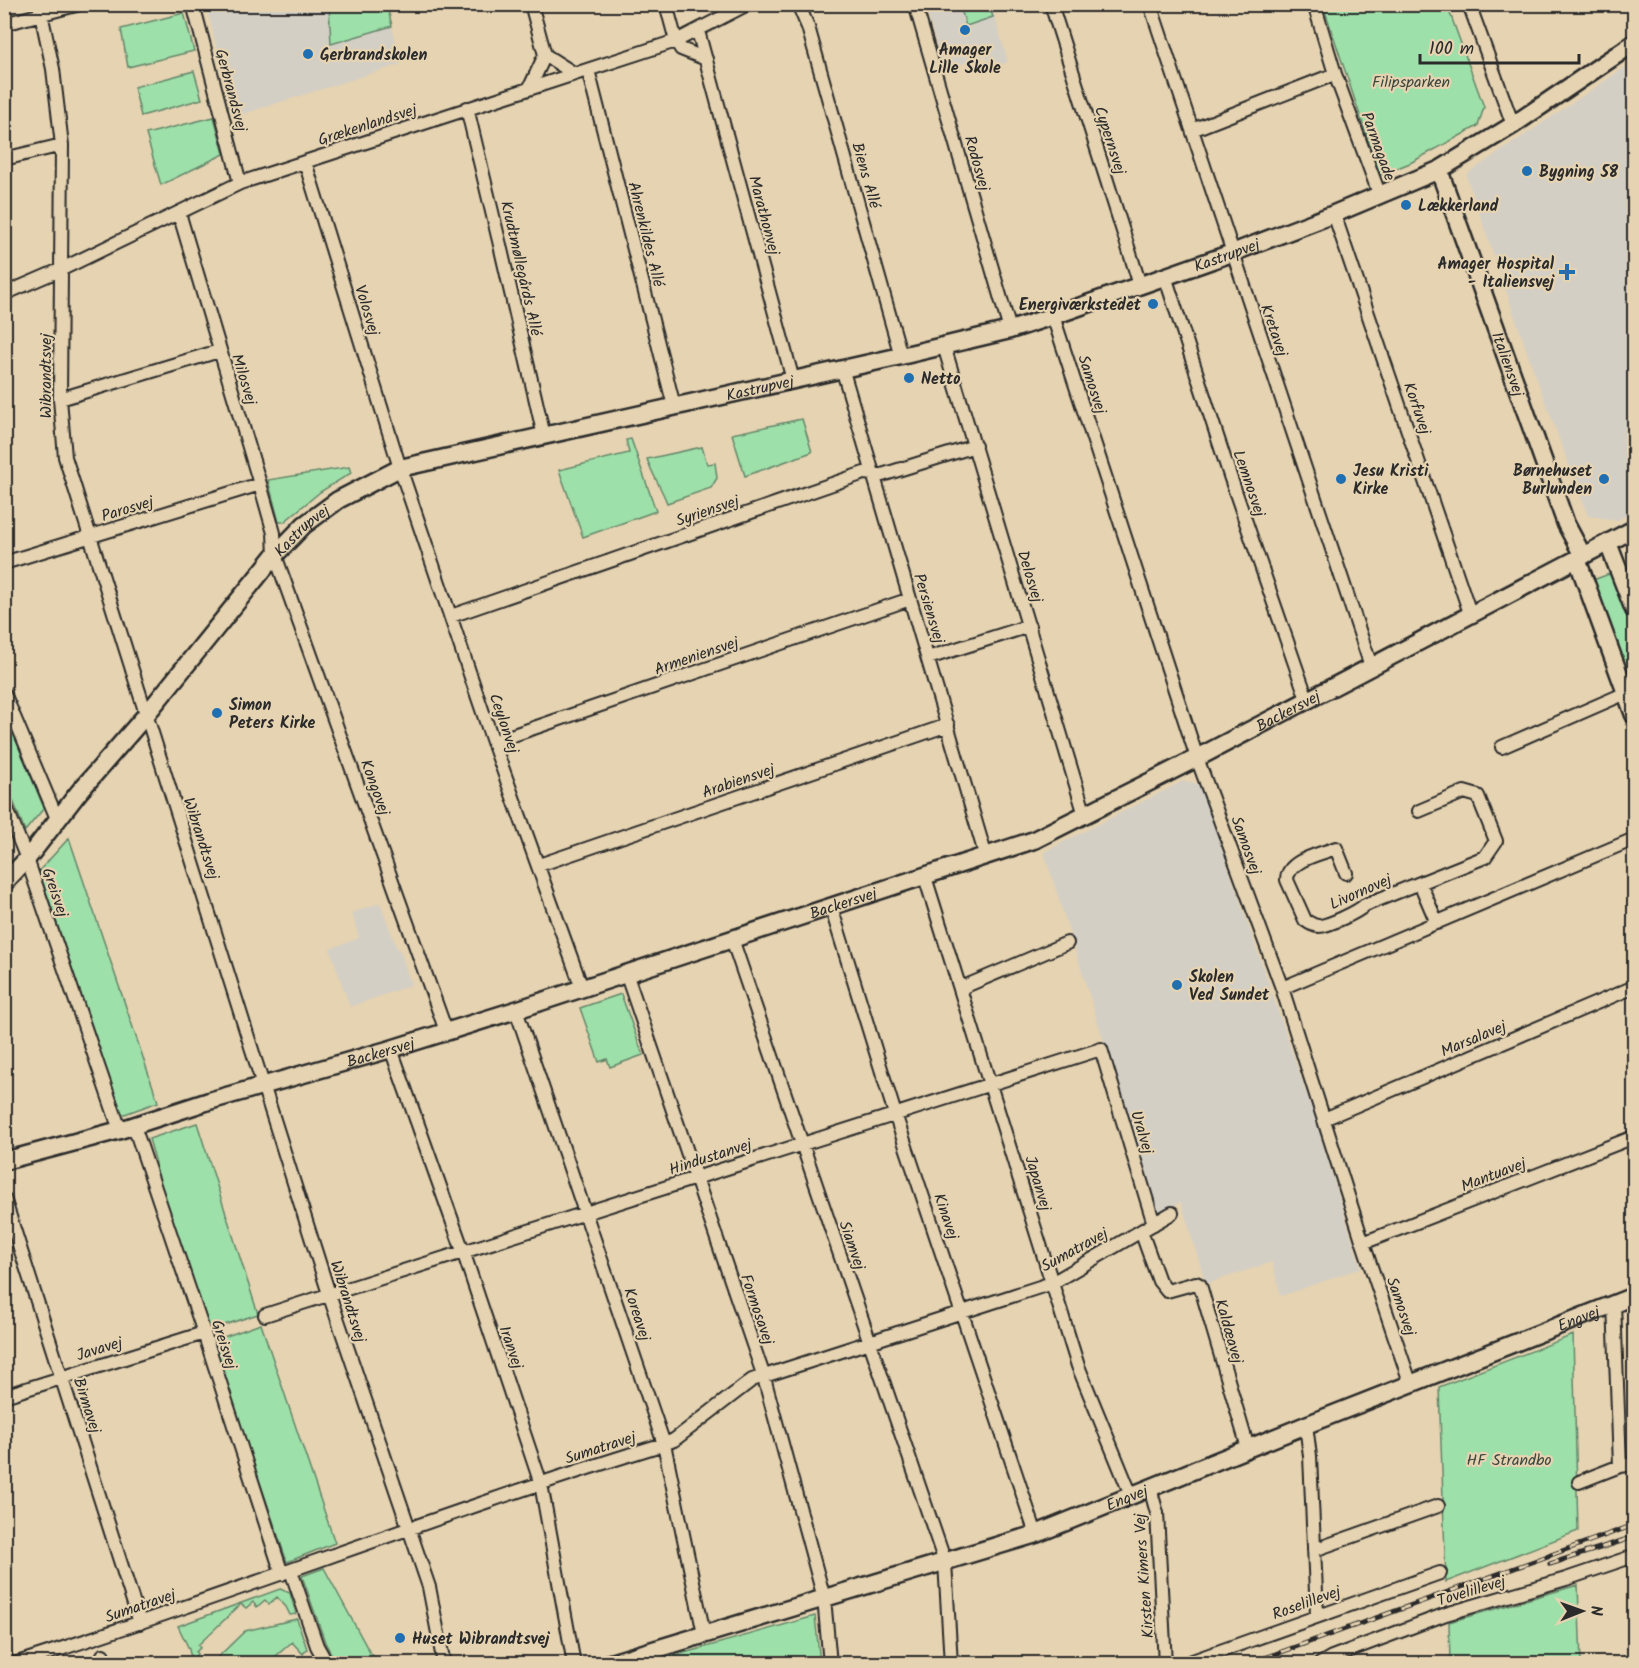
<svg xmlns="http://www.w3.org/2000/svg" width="1639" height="1668" font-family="Kalam,sans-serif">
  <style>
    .built { fill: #d4cfc5 }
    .green { fill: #9ee0a9; stroke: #64866a; stroke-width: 1.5 }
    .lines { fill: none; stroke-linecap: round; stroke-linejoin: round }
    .street-casing { stroke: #2b2b2b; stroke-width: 16 }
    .secondary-casing { stroke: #2b2b2b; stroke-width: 21 }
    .street { stroke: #e5d3b1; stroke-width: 12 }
    .secondary { stroke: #e5d3b1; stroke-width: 16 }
    .rail-casing { stroke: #2b2b2b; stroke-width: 5 }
    .rail { stroke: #e5d3b1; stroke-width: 3; stroke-dasharray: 9; stroke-linecap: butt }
    .poi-dot { fill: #1f6fb2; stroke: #e5d3b1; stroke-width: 2 }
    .labels { text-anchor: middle; stroke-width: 4.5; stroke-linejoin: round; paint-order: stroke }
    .poi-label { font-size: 16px; font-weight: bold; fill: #2b2b2b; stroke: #e5d3b1; text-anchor: start }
    .park-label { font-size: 16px; fill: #3c463e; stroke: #e5d3b1 }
    .street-label { font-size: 16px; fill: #2b2b2b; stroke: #e5d3b1 }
  </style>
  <rect width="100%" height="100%" fill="#e5d3b1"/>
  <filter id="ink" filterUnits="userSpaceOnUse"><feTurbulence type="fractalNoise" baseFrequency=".0167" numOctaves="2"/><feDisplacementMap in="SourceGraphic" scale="12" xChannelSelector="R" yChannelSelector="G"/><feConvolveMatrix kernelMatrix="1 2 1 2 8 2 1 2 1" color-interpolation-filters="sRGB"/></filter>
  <g filter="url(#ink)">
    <!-- built -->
    <path class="built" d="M206,5H329L331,43L392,26L401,64L234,117Z
      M925,5H991L1008,62L990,68L986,56L943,70Z
      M1630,64L1634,76V512L1618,520L1588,516L1532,366L1467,178V174Z
      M1183,781L1200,785L1315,1118L1361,1268L1281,1296L1272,1262L1206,1284L1181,1202L1159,1215L1044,852Z
      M380,903L398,951L400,950L411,985L350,1007L330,949L359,938L352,913Z"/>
    <!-- green -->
    <path class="green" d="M976,4L989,5L993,17L966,26L961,9Z
      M329,5H387L392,26L331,44Z
      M1323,5H1447L1484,107L1478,126L1410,163L1380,175Z
      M184,13L194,51L128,67L121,29Z
      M194,71L202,99L141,116L134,87Z
      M214,117L224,154L161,185L146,134Z
      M802,419L812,452L745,476L732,434Z
      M631,439L656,511L583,537L559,470L629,453L626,440Z
      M702,447L707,464L715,463L717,478L711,488L667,503C661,487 653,476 647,459Z
      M349,467L351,473L320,492L284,522H279L268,480Z
      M1612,573L1634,631V694L1593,580Z
      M4,712L44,808L25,831L5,780Z
      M69,838L158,1102L122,1115L39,871Z
      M621,994L643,1055L610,1067L607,1059L599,1062L580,1008Z
      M197,1123L258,1314L209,1330L154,1165L156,1163L149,1139Z
      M261,1324L335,1543L287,1562L212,1341Z
      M1573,1335L1578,1531L1446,1582L1439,1387Z
      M324,1568L369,1651L379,1663H336L325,1642L302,1576Z
      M1578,1585L1581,1663H1450L1449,1622Z
      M280,1589L290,1593L296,1614L290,1615L286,1607L277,1597L269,1604L265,1600L257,1607L253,1602L246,1608L241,1604L198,1645L200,1648L196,1652L197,1654L195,1657L200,1663L191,1659L189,1649L178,1626Z
      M815,1616L820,1663H649Z
      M297,1619L307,1649L303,1654L292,1642L268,1663H220L216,1659L245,1631Z"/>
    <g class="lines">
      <defs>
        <path id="street" d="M39,4L53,69L62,145L60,399L65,457L329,1294L429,1587L444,1664
          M193,4L240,183
          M666,4L676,41L681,49L706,59
          M798,4L808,27L901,356
          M915,4L1010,330
          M1051,4L1140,285
          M1150,4L1371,666
          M1314,4L1335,74L1380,196
          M1469,4L1513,125
          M4,24L80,4
          M698,31L793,380
          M545,55L575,74
          M588,70L674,406
          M530,87L545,55L531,4
          M467,108L500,245L544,436
          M1192,130L1335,74
          M4,159L62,145
          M305,162L400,468L493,742L582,988
          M179,213L260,484L274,533L275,555L446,1031
          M1334,214L1470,613
          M1165,276L1230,476L1307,699
          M4,294L62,269L240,183L676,41L748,4
          M1053,316L1197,758L1282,988L1363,1243L1411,1385
          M944,346L1085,815
          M842,368L986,857
          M60,399L219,351
          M4,563L260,484
          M451,616L864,473L882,475L975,446
          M928,658L1029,626
          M4,693L58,821
          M493,742L910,599
          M1502,747L1626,693
          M4,802L27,859L120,1130
          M1419,811L1464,792L1478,796L1496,841L1485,857L1420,883
          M539,865L948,725
          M1346,873L1336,848C1321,854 1287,860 1287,880L1305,920C1309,923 1314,926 1319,926C1328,926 1358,912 1365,905L1420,883L1437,923
          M925,877L1078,1366L1131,1495
          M831,907L895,1114L1036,1534
          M732,939L945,1562L951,1664
          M626,973L763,1374L824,1598L830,1664
          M961,988L1067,943
          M1282,988L1634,839
          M516,1010L664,1444L704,1634
          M391,1049L463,1251L541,1484L574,1664
          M1324,1119L1634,987
          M134,1126L204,1333L282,1574
          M4,1198L140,1623
          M1141,1231L1159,1281L1167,1291L1196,1283L1200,1285L1248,1448
          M1363,1243L1634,1137
          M1614,1303L1620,1466
          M265,1315L1101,1049L1154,1224
          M4,1396L204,1333
          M1306,1425L1310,1456L1317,1615
          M1579,1482L1620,1466L1634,1464
          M1150,1488L1157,1513L1165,1664
          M1314,1550L1438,1506
          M291,1571L317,1646L327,1664
          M4,1653L8,1664
          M103,1655L105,1664
          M14,1664C232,1595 445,1511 664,1444L674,1440L752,1380L1052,1283L1172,1213
          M1184,1664L1440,1573
          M1320,1664L1332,1657L1446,1614L1566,1579L1634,1556"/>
        <g id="secondary">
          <path id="s1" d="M1439,170L1566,524L1583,556"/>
          <path d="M1608,543L1634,610"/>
          <path d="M1577,559L1634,715"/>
          <path id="s2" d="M4,883L27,859L79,792L146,715L275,555L304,525L338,500L400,468L901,356L1010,330L1053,316L1232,253L1334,214L1439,170L1513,125L1634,43"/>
          <path id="s3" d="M4,1161L120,1130L209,1101L391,1049L516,1010L1034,840L1197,758L1634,529"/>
          <path id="s4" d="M607,1664L1036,1534L1306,1425L1634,1296"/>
        </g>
      </defs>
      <!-- street casing -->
      <use href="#street" class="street-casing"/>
      <!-- secondary casing -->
      <use href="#secondary" class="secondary-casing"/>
      <!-- street -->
      <use href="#street" class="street"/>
      <!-- secondary -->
      <use href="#secondary" class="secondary"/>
      <defs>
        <path id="rail" d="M1550,1564L1634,1537
          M1248,1664L1634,1525"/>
      </defs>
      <!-- rail casing -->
      <use href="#rail" class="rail-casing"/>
      <!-- rail -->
      <use href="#rail" class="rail"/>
    </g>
  </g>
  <!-- markers -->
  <g class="poi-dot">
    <circle cx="965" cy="30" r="6"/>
    <circle cx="308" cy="54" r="6"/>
    <circle cx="1527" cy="171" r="6"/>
    <circle cx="1406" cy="205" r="6"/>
    <path d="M1564 263h6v6h6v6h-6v6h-6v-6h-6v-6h6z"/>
    <circle cx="1153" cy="304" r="6"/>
    <circle cx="909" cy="378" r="6"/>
    <circle cx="1341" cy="479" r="6"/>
    <circle cx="1604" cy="479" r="6"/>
    <circle cx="217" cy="713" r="6"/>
    <circle cx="1177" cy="985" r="6"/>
    <circle cx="400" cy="1638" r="6"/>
  </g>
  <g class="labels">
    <!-- poi labels -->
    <g class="poi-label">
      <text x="965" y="55" text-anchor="middle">Amager<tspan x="965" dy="18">Lille Skole</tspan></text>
      <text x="320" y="60">Gerbrandskolen</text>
      <text x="1539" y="177">Bygning 58</text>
      <text x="1418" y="211">Lækkerland</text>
      <text x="1554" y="269" text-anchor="end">Amager Hospital<tspan x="1554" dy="18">- Italiensvej</tspan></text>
      <text x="1141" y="310" text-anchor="end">Energiværkstedet</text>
      <text x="921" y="384">Netto</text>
      <text x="1353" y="476">Jesu Kristi<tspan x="1353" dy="18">Kirke</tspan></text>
      <text x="1592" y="476" text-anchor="end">Børnehuset<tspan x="1592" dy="18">Burlunden</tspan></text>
      <text x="229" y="710">Simon<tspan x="229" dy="18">Peters Kirke</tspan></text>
      <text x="1189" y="982">Skolen<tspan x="1189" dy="18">Ved Sundet</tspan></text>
      <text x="412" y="1644">Huset Wibrandtsvej</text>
    </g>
    <!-- park labels -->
    <g class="park-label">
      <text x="1411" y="87">Filipsparken</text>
      <text x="1509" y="1465">HF Strandbo</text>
    </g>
    <!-- street labels -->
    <g class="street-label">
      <text transform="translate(232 90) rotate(75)" y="6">Gerbrandsvej</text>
      <text transform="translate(367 124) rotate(-18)" y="6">Grækenlandsvej</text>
      <text transform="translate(1111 140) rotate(72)" y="6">Cypernsvej</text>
      <text transform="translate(1379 146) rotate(70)" y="6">Parmagade</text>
      <text transform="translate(978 163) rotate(74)" y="6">Rodosvej</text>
      <text transform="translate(867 175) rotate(74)" y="6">Biens Allé</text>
      <text transform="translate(765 215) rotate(75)" y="6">Marathonvej</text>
      <text transform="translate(647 234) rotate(76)" y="6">Ahrenkildes Allé</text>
      <text dy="6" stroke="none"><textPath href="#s2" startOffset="1434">Kastrupvej</textPath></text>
      <text transform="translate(522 268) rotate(77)" y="6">Krudtmøllegårds Allé</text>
      <text transform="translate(368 310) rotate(73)" y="6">Volosvej</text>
      <text transform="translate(1275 330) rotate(71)" y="6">Kretavej</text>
      <text dy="6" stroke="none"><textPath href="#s1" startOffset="206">Italiensvej</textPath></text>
      <text transform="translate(45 376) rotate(-90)" y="6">Wibrandtsvej</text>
      <text transform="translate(245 379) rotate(73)" y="6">Milosvej</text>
      <text transform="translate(1093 384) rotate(72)" y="6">Samosvej</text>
      <text dy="6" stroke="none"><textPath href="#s2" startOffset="948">Kastrupvej</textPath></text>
      <text transform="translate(1418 408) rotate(71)" y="6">Korfuvej</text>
      <text transform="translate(1250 483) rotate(71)" y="6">Lemnosvej</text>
      <text transform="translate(127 508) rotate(-17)" y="6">Parosvej</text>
      <text transform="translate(707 510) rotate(-19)" y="6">Syriensvej</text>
      <text dy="6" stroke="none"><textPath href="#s2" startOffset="462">Kastrupvej</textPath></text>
      <text transform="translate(1031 576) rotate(73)" y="6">Delosvej</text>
      <text transform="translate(930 608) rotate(73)" y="6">Persiensvej</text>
      <text transform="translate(696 655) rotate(-19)" y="6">Armeniensvej</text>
      <text dy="6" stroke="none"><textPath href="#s3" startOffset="1364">Backersvej</textPath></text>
      <text transform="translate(505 723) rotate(71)" y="6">Ceylonvej</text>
      <text transform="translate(738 780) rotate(-19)" y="6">Arabiensvej</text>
      <text transform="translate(376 787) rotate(70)" y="6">Kongovej</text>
      <text transform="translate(202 838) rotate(72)" y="6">Wibrandtsvej</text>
      <text transform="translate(1247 845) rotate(70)" y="6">Samosvej</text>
      <text transform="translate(1360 891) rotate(-24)" y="6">Livornovej</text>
      <text transform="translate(56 892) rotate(71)" y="6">Greisvej</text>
      <text dy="6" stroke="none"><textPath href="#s3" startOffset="878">Backersvej</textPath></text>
      <text transform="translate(1473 1038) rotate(-23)" y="6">Marsalavej</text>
      <text dy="6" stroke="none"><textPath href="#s3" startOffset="392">Backersvej</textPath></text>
      <text transform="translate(1143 1132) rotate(73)" y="6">Uralvej</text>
      <text transform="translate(710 1156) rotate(-18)" y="6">Hindustanvej</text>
      <text transform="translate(1493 1174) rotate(-21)" y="6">Mantuavej</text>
      <text transform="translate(1039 1183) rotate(73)" y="6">Japanvej</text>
      <text transform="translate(947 1216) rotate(71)" y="6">Kinavej</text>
      <text transform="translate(853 1245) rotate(71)" y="6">Siamvej</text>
      <text transform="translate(1074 1249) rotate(-29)" y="6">Sumatravej</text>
      <text transform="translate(349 1301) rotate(72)" y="6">Wibrandtsvej</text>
      <text transform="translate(1402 1306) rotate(71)" y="6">Samosvej</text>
      <text transform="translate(758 1309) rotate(71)" y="6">Formosavej</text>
      <text transform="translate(638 1314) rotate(72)" y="6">Koreavej</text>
      <text dy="6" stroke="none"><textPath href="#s4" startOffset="1032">Engvej</textPath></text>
      <text transform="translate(1230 1331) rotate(74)" y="6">Kaldæavej</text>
      <text transform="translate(225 1344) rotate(72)" y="6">Greisvej</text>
      <text transform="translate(512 1347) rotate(71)" y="6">Iranvej</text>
      <text transform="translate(99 1348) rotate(-17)" y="6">Javavej</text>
      <text transform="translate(88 1405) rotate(72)" y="6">Birmavej</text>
      <text transform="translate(600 1447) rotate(-18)" y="6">Sumatravej</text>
      <text dy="6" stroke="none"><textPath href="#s4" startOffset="546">Engvej</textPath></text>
      <text transform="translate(1143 1576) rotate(-94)" y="6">Kirsten Kimers Vej</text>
      <text transform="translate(1471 1590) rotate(-17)" y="6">Tovelillevej</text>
      <text transform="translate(1306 1602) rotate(-20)" y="6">Roselillevej</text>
      <text transform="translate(140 1605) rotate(-19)" y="6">Sumatravej</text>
    </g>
  </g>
  <!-- margin -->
  <rect width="1639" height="1668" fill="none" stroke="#e5d3b1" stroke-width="24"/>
  <rect x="12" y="12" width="1615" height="1644" fill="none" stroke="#2b2b2b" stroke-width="2" filter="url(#ink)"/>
  <!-- north arrow -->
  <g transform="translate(1582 1611) rotate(89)" stroke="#e5d3b1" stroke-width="4.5" paint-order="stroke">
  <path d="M0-4.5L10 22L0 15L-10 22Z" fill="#2b2b2b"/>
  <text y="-9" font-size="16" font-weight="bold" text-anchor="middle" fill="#2b2b2b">N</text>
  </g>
  <!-- scale -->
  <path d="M1420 54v9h159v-9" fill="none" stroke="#2b2b2b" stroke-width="3"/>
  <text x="1429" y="54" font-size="18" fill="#2b2b2b" stroke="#e5d3b1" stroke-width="4.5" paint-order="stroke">100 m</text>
</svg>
